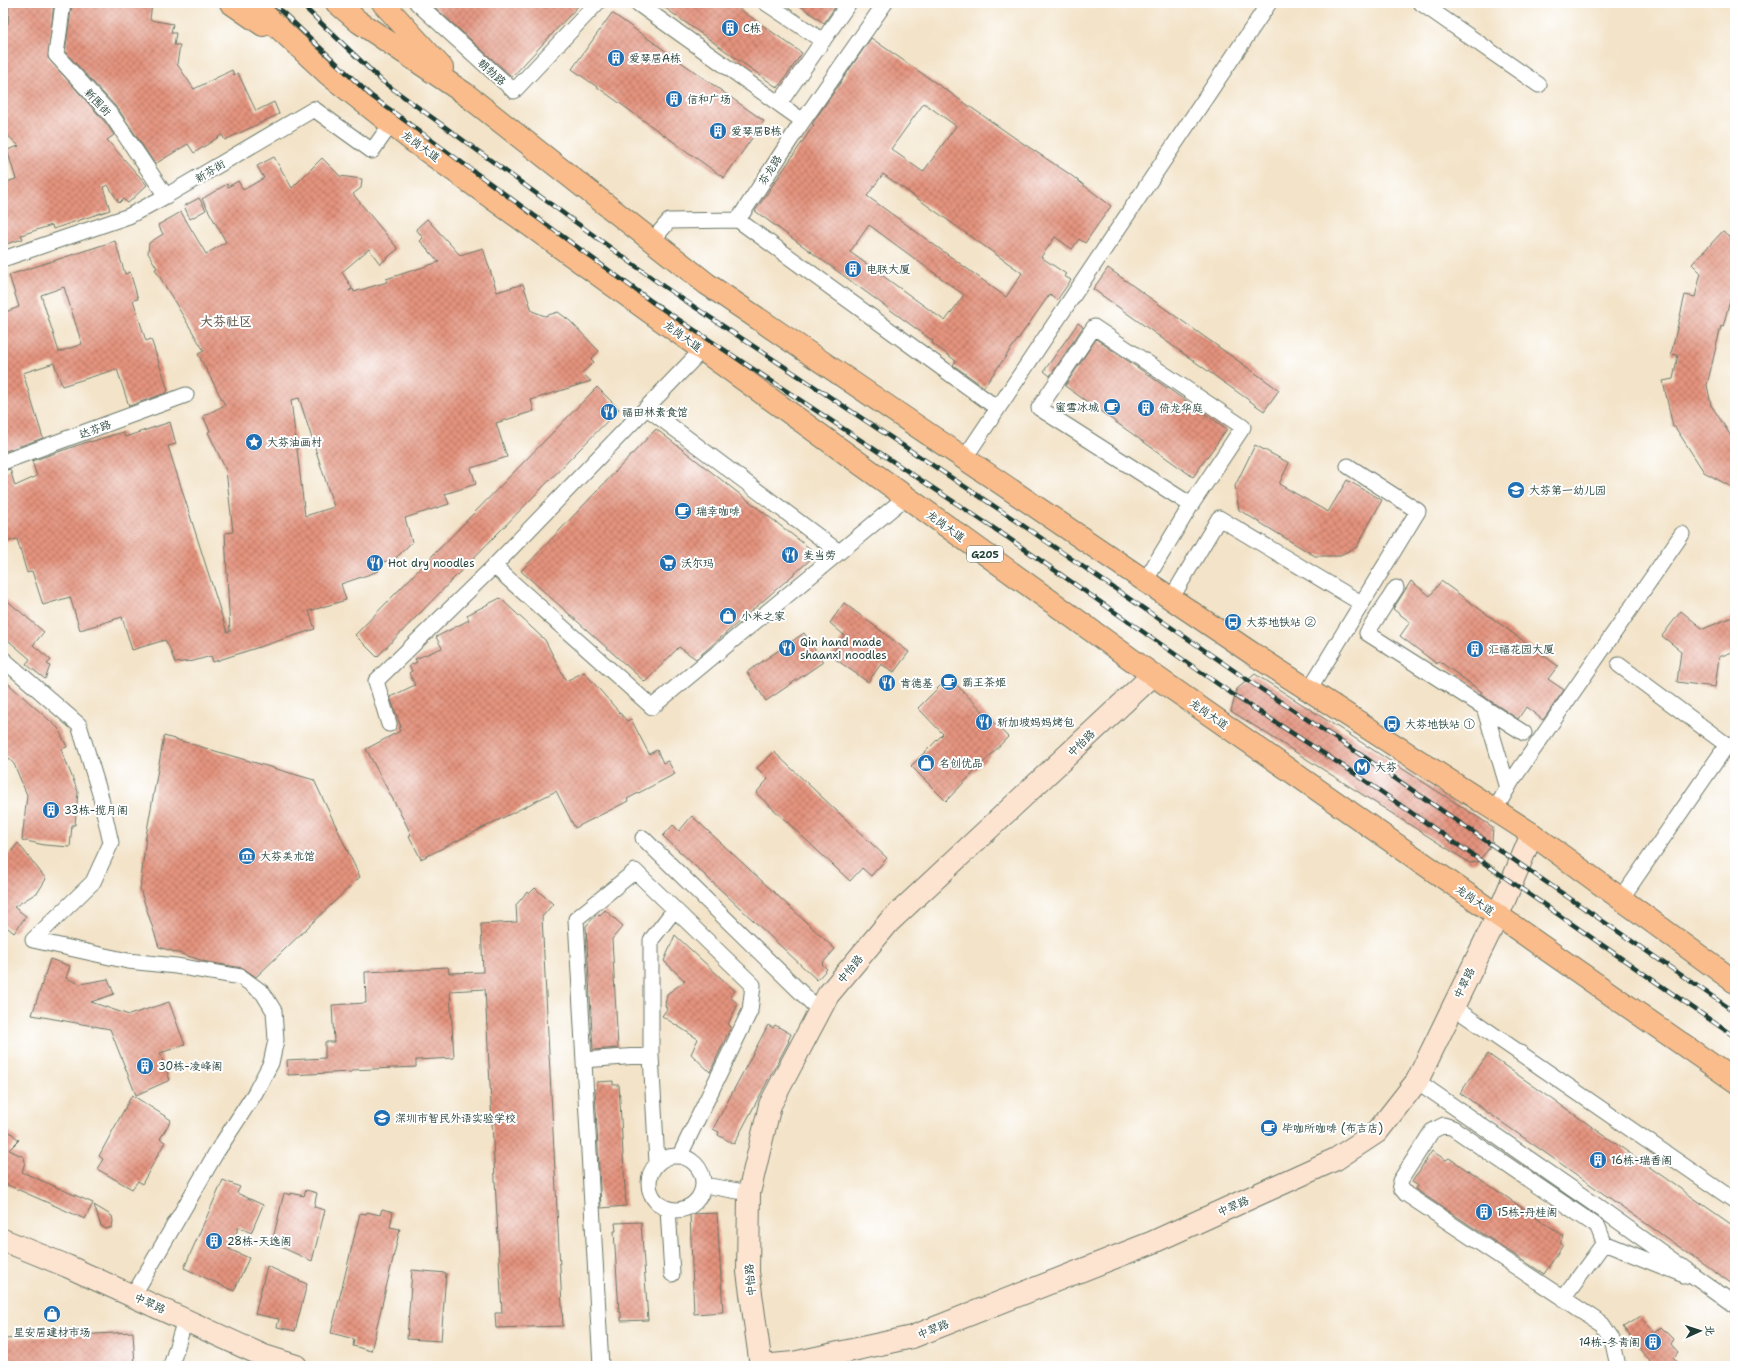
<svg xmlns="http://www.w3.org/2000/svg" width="1738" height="1369" font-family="'Shantell Sans','LXGW WenKai TC',sans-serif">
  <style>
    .building { fill: url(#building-cross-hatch); fill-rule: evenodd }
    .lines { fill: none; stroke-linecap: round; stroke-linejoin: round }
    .street-casing { stroke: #697768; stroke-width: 17 }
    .secondary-casing { stroke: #697768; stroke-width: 24 }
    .highway-casing { stroke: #697768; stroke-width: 24 }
    .street { stroke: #fff; stroke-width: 15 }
    .secondary { stroke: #fde4d1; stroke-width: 22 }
    .highway { stroke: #fabc8b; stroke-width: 22 }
    .rail-casing { stroke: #1f3d34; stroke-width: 4.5 }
    .rail { stroke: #fff; stroke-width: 3; stroke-dasharray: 9; stroke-linecap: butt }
    .labels { text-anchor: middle; stroke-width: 4; stroke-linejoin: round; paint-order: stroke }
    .shield { fill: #fff; stroke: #627771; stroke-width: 1 }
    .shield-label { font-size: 10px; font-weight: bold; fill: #1f3d34 }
    .poi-label { font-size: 11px; fill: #1f3d34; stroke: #fff; text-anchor: start }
    .street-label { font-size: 11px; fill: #1f3d34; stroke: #fff }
    .quarter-label { font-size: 13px; font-weight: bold; fill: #645b4e; stroke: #fff }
  </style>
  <defs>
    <pattern id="building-cross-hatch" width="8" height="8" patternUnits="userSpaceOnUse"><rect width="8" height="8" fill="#e4937e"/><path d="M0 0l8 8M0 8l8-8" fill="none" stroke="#b87968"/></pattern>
  </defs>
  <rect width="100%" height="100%" fill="#fff"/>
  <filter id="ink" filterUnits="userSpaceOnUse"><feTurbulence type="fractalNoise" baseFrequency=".025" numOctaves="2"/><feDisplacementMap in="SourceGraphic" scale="8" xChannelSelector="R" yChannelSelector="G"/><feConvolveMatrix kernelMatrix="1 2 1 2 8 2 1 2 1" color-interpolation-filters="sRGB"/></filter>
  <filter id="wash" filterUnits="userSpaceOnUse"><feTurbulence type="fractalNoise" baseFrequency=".012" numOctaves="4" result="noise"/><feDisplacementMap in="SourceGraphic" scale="16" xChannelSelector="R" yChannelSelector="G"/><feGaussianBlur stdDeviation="0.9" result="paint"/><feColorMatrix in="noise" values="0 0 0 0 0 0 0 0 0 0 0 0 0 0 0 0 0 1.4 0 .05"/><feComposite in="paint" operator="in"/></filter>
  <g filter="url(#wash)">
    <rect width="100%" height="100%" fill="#f3e3c8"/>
    <g id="blocks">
      <!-- building -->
      <path class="building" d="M9,3H54L48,58L105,122L114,135L107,140L147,185L128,203L123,199L119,203L108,185L103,187L110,210L53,229L52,225L21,235L23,239L3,245V183L16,179L7,150L19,146L3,131V24H8Z
        M72,3H152L150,20L173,24L171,33H176L174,45H180L177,64L194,89L232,70L234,75L238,73L256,111L274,102L279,114L225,140L222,135L194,153L188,144L155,164L119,110L65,52Z
        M430,3H581L512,77Z
        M658,3H731L802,53L778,88Z
        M796,3H838L824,23Z
        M612,13L764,121L724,178L572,69Z
        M871,38L1018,140L1068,173L1111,206L1085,243L1079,239L1072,249L1055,237L1041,257L1066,274L1064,276L1071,280L1057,300L1050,294L984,387L953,365L956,361L932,343L933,341L755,211L814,125L812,124ZM924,103L956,126L923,172L891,149ZM883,174L1022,273L1006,297L867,196ZM869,225L964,295L945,321L850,252Z
        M274,157L292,188L322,158L340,176L362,179L361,188L353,194L398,249L380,264L369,249L342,272L352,288L349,291L353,289L354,292L387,282L386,279L439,262L420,241L423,238L416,229L427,219L460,255L483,248L497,292L523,284L532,311L545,316L558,312L570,321L599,351L591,359L594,362L582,373L591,381L531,400L534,411L496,423L507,457L471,468L476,484L445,494L449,504L405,518L412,542L396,558L377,564L379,571L341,584L346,600L309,611L315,629L213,662L211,656L190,662V661L175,663L170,649L165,640L132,650L122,617L80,630L70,597L43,605L32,571L27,573L17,539L3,543V471L10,469L15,486L37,476L32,461L90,441V442L123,432L125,437L170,422L176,444L168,446L227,632H230L225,533L233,532L228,488L226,470L208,432L210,431L203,416L225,405L198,354L204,351L155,269L157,268L148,253L149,243L163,234L158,225L181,212L206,254L226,242L202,199L227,184L228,187L238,181L243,190L264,178L257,166ZM299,398L334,507L305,516L291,400Z
        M199,198L206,210L190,219L184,206Z
        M1723,231L1735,242V280L1723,327L1721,326L1707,385L1711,405L1731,436L1735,439V489L1704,472L1675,427H1673L1663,381L1673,379L1678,355L1671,354L1685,295L1695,297L1701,273L1692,264Z
        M115,241L125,274L130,272L138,299L133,300L146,341L151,339L168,390L166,393L129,406L117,369L62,386L54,363L23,373L43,438L3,452V313L19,307L9,275ZM64,287L82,344L59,352L41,295Z
        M1108,268L1279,390L1264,411L1093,289Z
        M1078,323L1083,327L1050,376L1044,371Z
        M1096,339L1227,429L1193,477L1065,386Z
        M597,387L619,409L377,657L355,635Z
        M656,429L817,554L696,659L679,647L645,682L521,571Z
        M1255,445L1289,463L1279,484L1328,512L1347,480L1382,500L1357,547L1338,556H1315L1239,510L1235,486Z
        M1411,581L1430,596L1441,581L1558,666L1548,679L1564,690L1543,720L1526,707L1518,719L1480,694L1482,692L1439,661L1437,664L1400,636L1410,622L1393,609Z
        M3,597L44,632L33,645L51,660L47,664L50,666L45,679L26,664L30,659L3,636Z
        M500,598L545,640L566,681L584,672L627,721L631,719L649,754L657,750L663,763L668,761L675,774L627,799L628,801L575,828L556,791L421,859L409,836L411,835L406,824L366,749L400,731L399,728L401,727L390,697L415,685L409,673L412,671L409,666L417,662L415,659L442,648L436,637L469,620L467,615Z
        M844,603L909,652L894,672L881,664L868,682L831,656L844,635L830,623Z
        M1681,611L1703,629L1735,616V651L1719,657L1715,687L1677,682L1681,651L1662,636Z
        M804,633L823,662L766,701L747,672Z
        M1255,674L1493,827L1492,842L1488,850L1477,862L1470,863L1231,711L1237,689Z
        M949,677L1008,737L946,801L911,766L943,734L918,708Z
        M3,679L58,728L67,747L61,749L78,792L75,825H72L70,847L44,845L22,840L27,795L14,764L3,753Z
        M164,736L314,780L360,877L256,977L243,968L207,962L159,947L140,889L146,836Z
        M774,752L887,858L871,876L862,868L850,881L756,793L768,779L757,768Z
        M692,816L835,949L822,964L827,969L817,980L663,836L673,825L679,831Z
        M18,843L46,879L38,892L14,907L26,916L14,933L3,924V862Z
        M535,888L553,904L542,917L563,1326L496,1328L495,1313H502L485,989L450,991L454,1058L416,1060V1067L352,1070V1072L288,1075L287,1060L325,1058V1042H334L332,1005L366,1003L365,972L430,969V968L448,967L449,973L483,972L481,924L517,922L516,905L527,892L529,894Z
        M605,910L623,926L612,939L618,1048L593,1050L586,926L597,914L599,916Z
        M675,935L735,991L730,997L738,1004L728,1024L731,1027L710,1072L691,1054L698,1039L662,1016L667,1009L665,1005L667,994L685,981L664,961Z
        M50,959L70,966L66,978L80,984L108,979L114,994L91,1002L129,1015L169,1002L185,1045L160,1053L170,1080L136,1095L110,1029L32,1015Z
        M768,1025L773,1028L775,1025L791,1034L788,1041H789L734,1144L718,1135L719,1132L713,1129Z
        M1488,1054L1735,1227V1286L1460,1093Z
        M613,1081V1085H619L626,1206L601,1208L595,1089H597V1082Z
        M132,1095L171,1120L160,1139L165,1142L142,1184L138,1181L132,1189L97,1169L103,1159L99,1156Z
        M3,1126L19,1140L9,1150L24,1157L25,1162L22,1172L93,1203L85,1219L3,1183Z
        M1432,1151L1446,1160L1449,1158L1564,1236L1560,1243L1563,1245L1544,1274L1415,1189L1417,1185L1412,1182Z
        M223,1180L240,1187L237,1193L263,1205L251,1233L239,1227L229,1249L249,1258L234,1291L184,1268Z
        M306,1190L317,1193L314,1207L325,1210L312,1261L272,1243L284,1193L291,1195V1193L304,1196Z
        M94,1205L112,1216L113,1221L112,1227L106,1229L101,1226Z
        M382,1209L393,1212L390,1227L400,1229L371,1351L353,1346L354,1339L331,1333L360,1213L366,1214L367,1212L380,1215Z
        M717,1213L723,1312L694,1314L690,1214Z
        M641,1222L648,1320L621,1321V1312H619L614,1231H616L615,1223Z
        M267,1266L307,1284L295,1331L277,1327L279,1319L255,1314Z
        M412,1270L446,1273L441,1341L407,1339Z
        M1641,1316L1655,1332L1661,1327L1673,1339L1670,1344L1677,1352L1673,1357L1682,1366H1655L1646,1357L1623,1327Z
        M133,1332L135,1366H3V1339Z"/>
    </g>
  </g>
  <g filter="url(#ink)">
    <use href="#blocks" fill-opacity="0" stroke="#697768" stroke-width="1"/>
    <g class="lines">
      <defs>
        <path id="street" d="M63,3L56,55L112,116L166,196
          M417,3L514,91L597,3
          M637,3L803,121
          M766,3L823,41
          M1421,3L1539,85
          M779,104L849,3
          M738,220L997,408
          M652,241L669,221L738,220L798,128L885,3
          M3,259L129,216L166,196L314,109L372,151L391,124
          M702,350L494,566L652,707L906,497
          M647,408L839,552
          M964,459L1269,3
          M3,462L186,395
          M1145,581L1191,505L1243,427L1094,327L1039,408L1191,505
          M1396,588L1367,633L1524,733
          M1171,599L1219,518L1361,603
          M3,659L79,725L100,794L111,843L93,882L33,940L128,961L176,966L241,977L263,993L274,1011L276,1040L271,1063L255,1093L216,1153L133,1296
          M1619,665L1727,745L1621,899
          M1309,690L1418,511L1348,466
          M1484,707L1508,788
          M389,724L376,681L494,566
          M1495,810L1511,782L1682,534
          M643,838L820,1011
          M1453,1007L1735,1201
          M584,1060L651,1055
          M1417,1081L1607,1213L1735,1305
          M649 1183a27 27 0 1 1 54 0a27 27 0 1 1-54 0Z
          M657,1163L651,1055V940L675,909
          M704,1185L749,1193
          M668,1209L672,1274
          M1604,1243L1598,1227L1453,1128L1444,1125L1432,1131L1400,1181L1401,1188L1406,1194L1602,1324L1612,1339L1618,1366
          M1563,1299L1604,1243L1684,1275
          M171,1366L185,1320
          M601,1366L576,919L635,871L753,985L750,1011L680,1155"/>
        <path id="secondary" d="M3,1240L67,1266L264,1356L296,1366
          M761,1366L748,1272L749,1193L770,1105L828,995L889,922L1153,675
          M762,1366L793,1363L912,1337L1151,1243L1336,1159L1377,1132L1417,1081L1498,915L1532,834"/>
        <path id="highway" d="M231,3L263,25
          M252,3L328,74L413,141L1153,675L1735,1081
          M337,3L359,22L464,93L707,284L1253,654L1532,834L1735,982
          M383,3L442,68"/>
      </defs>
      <!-- street casing -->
      <use href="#street" class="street-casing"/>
      <!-- secondary casing -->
      <use href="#secondary" class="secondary-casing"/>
      <!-- highway casing -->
      <use href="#highway" class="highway-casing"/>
      <!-- street -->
      <use href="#street" class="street"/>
      <!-- secondary -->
      <use href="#secondary" class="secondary"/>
      <!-- highway -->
      <use href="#highway" class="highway"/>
      <defs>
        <path id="rail" d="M273,3L370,95L652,302L1007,537L1238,698L1357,775L1735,1037
          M300,3L382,81L663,286L1018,522L1255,685L1367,759L1735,1012"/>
      </defs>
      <!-- rail casing -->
      <use href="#rail" class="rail-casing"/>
      <!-- rail -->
      <use href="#rail" class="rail"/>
    </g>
  </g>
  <!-- icons -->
  <defs>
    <symbol id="building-disc" viewBox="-11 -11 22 22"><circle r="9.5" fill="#1f6fb2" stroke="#fff"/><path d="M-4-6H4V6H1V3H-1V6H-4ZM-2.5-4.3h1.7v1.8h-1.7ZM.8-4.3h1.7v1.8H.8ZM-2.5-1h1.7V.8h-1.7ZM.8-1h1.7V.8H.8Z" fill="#fff"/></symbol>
    <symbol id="cafe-disc" viewBox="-11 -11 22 22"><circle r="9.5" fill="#1f6fb2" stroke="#fff"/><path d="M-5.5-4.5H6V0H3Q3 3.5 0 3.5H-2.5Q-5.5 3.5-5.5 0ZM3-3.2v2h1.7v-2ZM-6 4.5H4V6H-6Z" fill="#fff"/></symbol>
    <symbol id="restaurant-disc" viewBox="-11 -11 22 22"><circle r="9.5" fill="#1f6fb2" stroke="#fff"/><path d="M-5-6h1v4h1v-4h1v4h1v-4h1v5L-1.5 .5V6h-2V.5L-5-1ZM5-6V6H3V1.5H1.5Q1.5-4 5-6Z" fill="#fff"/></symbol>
    <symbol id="sight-disc" viewBox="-11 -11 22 22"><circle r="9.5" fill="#1f6fb2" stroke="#fff"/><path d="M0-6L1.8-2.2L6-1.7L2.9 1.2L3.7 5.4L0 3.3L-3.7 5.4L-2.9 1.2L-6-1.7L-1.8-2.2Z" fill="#fff"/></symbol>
    <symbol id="school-disc" viewBox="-11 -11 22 22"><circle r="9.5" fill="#1f6fb2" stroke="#fff"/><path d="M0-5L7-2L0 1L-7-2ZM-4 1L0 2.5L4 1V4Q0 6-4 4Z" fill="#fff"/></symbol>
    <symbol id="supermarket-disc" viewBox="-11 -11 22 22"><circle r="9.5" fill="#1f6fb2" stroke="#fff"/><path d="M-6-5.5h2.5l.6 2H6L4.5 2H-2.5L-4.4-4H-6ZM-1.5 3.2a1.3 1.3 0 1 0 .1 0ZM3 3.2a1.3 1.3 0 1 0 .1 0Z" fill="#fff"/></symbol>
    <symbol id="shop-disc" viewBox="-11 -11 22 22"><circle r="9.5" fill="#1f6fb2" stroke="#fff"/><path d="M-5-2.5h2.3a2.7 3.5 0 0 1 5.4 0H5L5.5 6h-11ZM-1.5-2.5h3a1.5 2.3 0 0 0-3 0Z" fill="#fff"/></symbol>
    <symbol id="bus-disc" viewBox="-11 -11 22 22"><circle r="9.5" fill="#1f6fb2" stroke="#fff"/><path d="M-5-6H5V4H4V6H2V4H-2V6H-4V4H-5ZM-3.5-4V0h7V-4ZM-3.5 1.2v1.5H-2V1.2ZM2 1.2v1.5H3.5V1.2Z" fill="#fff"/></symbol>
    <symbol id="metro-disc" viewBox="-11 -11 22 22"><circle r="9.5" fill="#1f6fb2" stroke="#fff"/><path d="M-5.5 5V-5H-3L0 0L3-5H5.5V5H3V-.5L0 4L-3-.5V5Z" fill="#fff"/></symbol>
    <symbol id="museum-disc" viewBox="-11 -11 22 22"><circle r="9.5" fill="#1f6fb2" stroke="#fff"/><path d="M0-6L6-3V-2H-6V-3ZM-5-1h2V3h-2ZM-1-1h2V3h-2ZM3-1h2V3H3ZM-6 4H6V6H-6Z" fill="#fff"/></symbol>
  </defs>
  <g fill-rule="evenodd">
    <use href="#building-disc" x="720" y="18" width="20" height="20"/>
    <use href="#building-disc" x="606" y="48" width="20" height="20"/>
    <use href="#building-disc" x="664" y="89" width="20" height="20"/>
    <use href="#building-disc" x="708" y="121" width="20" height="20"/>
    <use href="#building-disc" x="843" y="259" width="20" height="20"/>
    <use href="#cafe-disc" x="1102" y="397" width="20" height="20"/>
    <use href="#building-disc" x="1136" y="398" width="20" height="20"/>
    <use href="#restaurant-disc" x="599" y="402" width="20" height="20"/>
    <use href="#sight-disc" x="244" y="432" width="20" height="20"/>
    <use href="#school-disc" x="1506" y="480" width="20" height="20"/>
    <use href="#cafe-disc" x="673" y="501" width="20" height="20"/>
    <use href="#restaurant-disc" x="780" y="545" width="20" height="20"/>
    <use href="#restaurant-disc" x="365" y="553" width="20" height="20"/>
    <use href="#supermarket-disc" x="658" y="553" width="20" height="20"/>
    <use href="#shop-disc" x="718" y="606" width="20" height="20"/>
    <use href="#bus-disc" x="1223" y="612" width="20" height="20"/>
    <use href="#restaurant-disc" x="777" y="638" width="20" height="20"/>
    <use href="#building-disc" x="1465" y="639" width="20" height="20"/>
    <use href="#cafe-disc" x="939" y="672" width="20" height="20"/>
    <use href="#restaurant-disc" x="877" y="673" width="20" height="20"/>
    <use href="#restaurant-disc" x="974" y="712" width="20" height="20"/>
    <use href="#bus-disc" x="1382" y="714" width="20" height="20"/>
    <use href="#shop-disc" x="916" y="753" width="20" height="20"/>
    <use href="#metro-disc" x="1352" y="757" width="20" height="20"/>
    <use href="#building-disc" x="41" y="800" width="20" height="20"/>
    <use href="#museum-disc" x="237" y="846" width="20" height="20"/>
    <use href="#building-disc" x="135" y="1056" width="20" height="20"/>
    <use href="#school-disc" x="372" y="1108" width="20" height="20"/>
    <use href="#cafe-disc" x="1259" y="1118" width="20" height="20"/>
    <use href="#building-disc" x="1588" y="1150" width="20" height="20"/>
    <use href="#building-disc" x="1474" y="1202" width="20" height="20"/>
    <use href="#building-disc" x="204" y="1231" width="20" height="20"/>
    <use href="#shop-disc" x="42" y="1304" width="20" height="20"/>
    <use href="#building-disc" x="1643" y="1332" width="20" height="20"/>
  </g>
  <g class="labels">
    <!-- shield labels -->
    <rect class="shield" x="967" y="546" width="36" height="16" rx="3"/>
    <g class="shield-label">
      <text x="985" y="558">G205</text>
    </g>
    <!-- poi labels -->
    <g class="poi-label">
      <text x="743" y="32">C栋</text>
      <text x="629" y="62">爱琴居A栋</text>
      <text x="687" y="103">信和广场</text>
      <text x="731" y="135">爱琴居B栋</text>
      <text x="866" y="273">电联大厦</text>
      <text x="1099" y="411" text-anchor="end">蜜雪冰城</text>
      <text x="1159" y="412">倚龙华庭</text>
      <text x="622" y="416">福田林素食馆</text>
      <text x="267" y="446">大芬油画村</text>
      <text x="1529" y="494">大芬第一幼儿园</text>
      <text x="696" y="515">瑞幸咖啡</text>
      <text x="803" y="559">麦当劳</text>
      <text x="388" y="567">Hot dry noodles</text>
      <text x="681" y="567">沃尔玛</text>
      <text x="741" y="620">小米之家</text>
      <text x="1246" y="626">大芬地铁站 ②</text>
      <text x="800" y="646">Qin hand made<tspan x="800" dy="13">shaanxi noodles</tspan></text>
      <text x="1488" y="653">汇福花园大厦</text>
      <text x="962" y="686">霸王茶姬</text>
      <text x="900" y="687">肯德基</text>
      <text x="997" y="726">新加坡妈妈烤包</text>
      <text x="1405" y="728">大芬地铁站 ①</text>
      <text x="939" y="767">名创优品</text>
      <text x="1375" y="771">大芬</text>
      <text x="64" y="814">33栋-揽月阁</text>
      <text x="260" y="860">大芬美术馆</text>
      <text x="158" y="1070">30栋-凌峰阁</text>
      <text x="395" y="1122">深圳市智民外语实验学校</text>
      <text x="1282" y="1132">毕咖所咖啡 (布吉店)</text>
      <text x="1611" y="1164">16栋-瑞香阁</text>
      <text x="1497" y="1216">15栋-丹桂阁</text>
      <text x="227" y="1245">28栋-天逸阁</text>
      <text x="52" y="1336" text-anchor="middle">星安居建材市场</text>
      <text x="1640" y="1346" text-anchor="end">14栋-冬青阁</text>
    </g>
    <!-- street labels -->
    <g class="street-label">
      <text transform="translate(492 72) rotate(42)" y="4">朝勃路</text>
      <text transform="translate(98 102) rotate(47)" y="4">新围街</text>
      <text transform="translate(421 146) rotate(36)" y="4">龙岗大道</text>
      <text transform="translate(770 170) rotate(-57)" y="4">芬龙路</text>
      <text transform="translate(210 171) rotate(-31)" y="4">新芬街</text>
      <text transform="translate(683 336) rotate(36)" y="4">龙岗大道</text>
      <text transform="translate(95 429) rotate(-20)" y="4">达芬路</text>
      <text transform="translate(946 526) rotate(36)" y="4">龙岗大道</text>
      <text transform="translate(1209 714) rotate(35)" y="4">龙岗大道</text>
      <text transform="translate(1081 743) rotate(-44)" y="4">中怡路</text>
      <text transform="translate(1475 900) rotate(35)" y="4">龙岗大道</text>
      <text transform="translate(850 969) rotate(-50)" y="4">中怡路</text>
      <text transform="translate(1464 983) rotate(-64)" y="4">中翠路</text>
      <text transform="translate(1233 1206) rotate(-24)" y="4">中翠路</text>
      <text transform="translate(750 1280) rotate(-95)" y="4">中怡路</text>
      <text transform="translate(150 1303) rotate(25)" y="4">中翠路</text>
      <text transform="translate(933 1329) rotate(-22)" y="4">中翠路</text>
    </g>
    <!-- quarter labels -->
    <g class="quarter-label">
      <text x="226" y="326">大芬社区</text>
    </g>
  </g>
  <!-- margin -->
  <rect width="1738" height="1369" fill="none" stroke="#fff" stroke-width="16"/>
  <!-- north arrow -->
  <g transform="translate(1700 1331) rotate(87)" stroke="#ffffff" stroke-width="3" paint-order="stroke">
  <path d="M0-3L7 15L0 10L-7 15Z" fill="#1f3d34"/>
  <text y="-6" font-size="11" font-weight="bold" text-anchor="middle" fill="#1f3d34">北</text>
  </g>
</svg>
